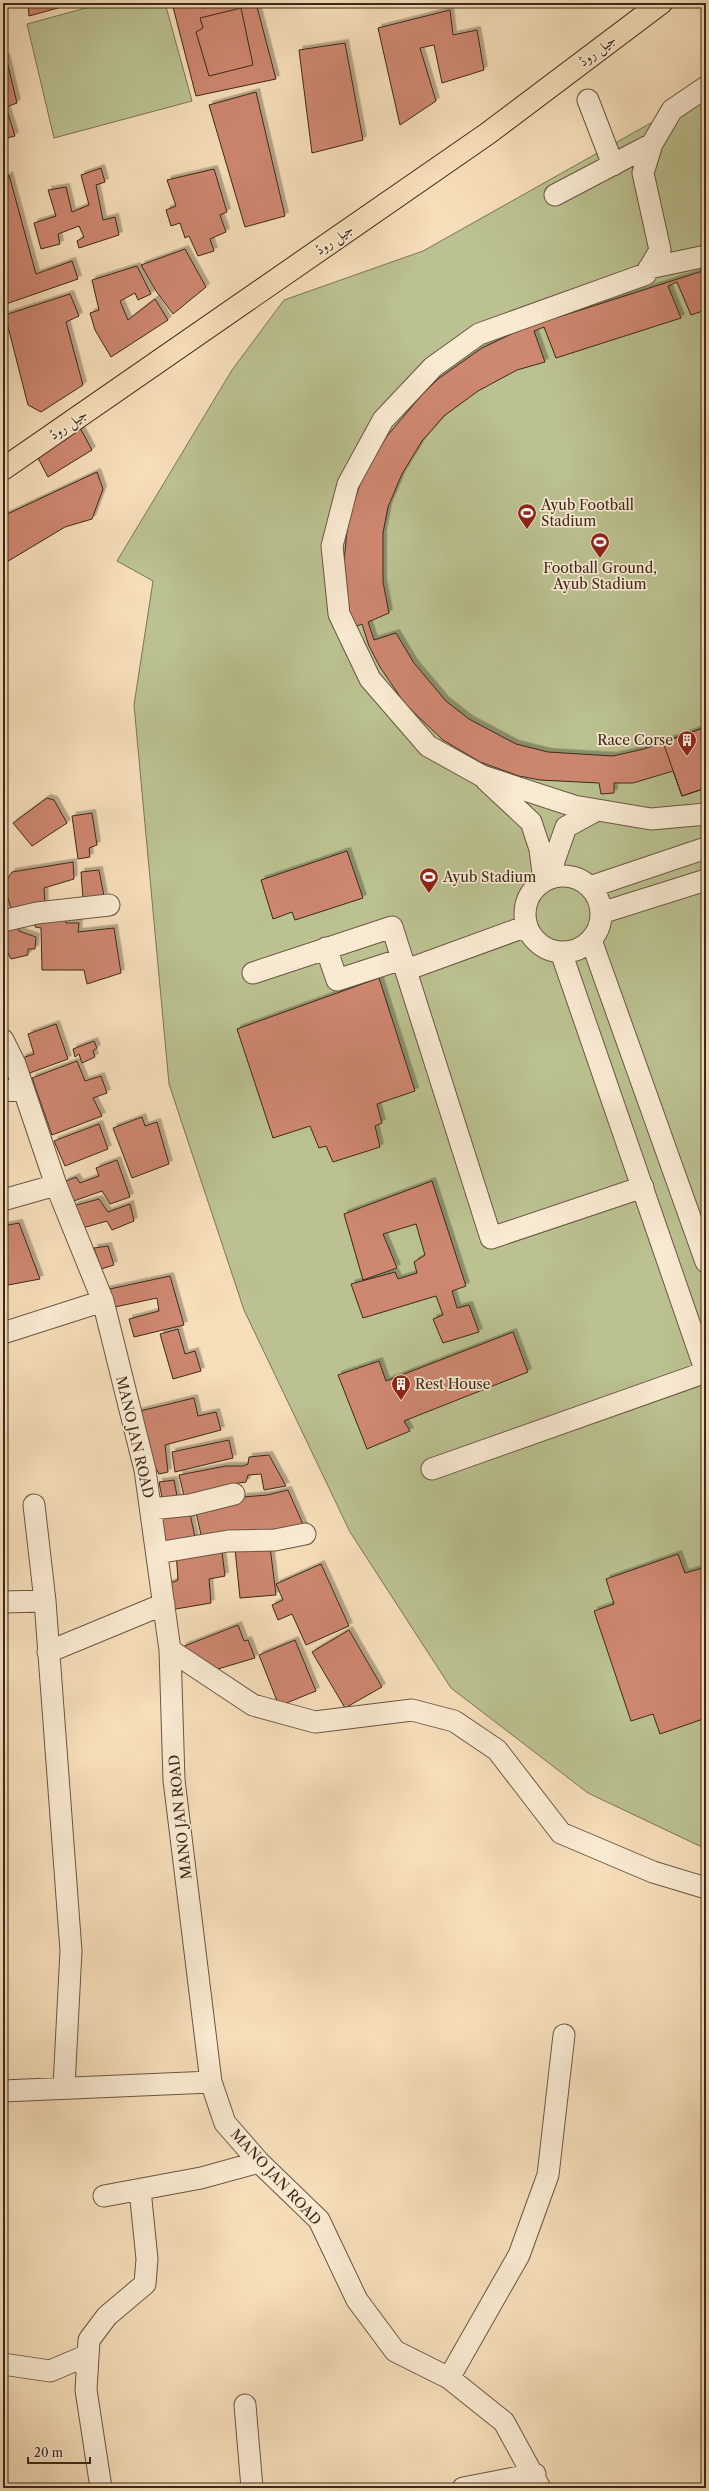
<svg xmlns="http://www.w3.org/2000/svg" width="709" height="2491" font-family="'Libre Caslon Text',Amiri,serif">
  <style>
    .green { fill: #bbc190; stroke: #7b7456 }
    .building { fill: #ce876f; stroke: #3b281b; filter: url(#shadow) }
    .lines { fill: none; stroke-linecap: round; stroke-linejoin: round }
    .minor-casing { stroke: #6a5642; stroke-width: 23 }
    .major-casing { stroke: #3b281b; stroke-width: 24 }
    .minor { stroke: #f9ead2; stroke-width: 21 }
    .major { stroke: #f6deb9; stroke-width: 22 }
    .labels { text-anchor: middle; stroke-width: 3.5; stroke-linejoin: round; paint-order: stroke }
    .street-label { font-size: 14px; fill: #3b281b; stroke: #f9ead2 }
    .poi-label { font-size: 14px; fill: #3b281b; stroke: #f9ead2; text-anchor: start }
  </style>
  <defs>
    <filter id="shadow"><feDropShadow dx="3.5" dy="-3.5" stdDeviation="0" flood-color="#0004"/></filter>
  </defs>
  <rect width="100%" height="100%" fill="#f6deb9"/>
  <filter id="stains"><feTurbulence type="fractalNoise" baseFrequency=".005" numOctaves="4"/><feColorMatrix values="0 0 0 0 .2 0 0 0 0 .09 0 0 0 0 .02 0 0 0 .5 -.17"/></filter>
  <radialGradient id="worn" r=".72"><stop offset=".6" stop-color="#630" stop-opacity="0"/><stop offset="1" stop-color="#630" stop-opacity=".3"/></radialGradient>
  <!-- green -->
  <path class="green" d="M104,3H165L192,101L54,138L27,24Z
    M706,92V1849L588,1793L451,1688L350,1532L244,1310L169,1084L134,705L153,581L117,561L232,370L284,300L423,251Z"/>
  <!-- building -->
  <path class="building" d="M28,3H76L29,16Z
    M172,3H256L276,79L196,96Z
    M241,8L253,65L209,76L196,32L203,28L200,18Z
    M450,10L453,35L477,30L484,70L442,83L434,45L420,48L436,101L400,125L378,28Z
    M345,43L363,140L312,153L299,50Z
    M6,57L17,103L6,107L15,136L3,139V58Z
    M256,92L285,216L245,227L209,105Z
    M101,168L105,182L96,185L103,220L115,217L119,235L79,248L77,241L84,237L79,226L58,234L60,244L41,249L34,223L56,216L48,190L66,187L72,212L89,205L81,175Z
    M214,169L227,212L220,215L226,232L210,239L214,251L198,256L189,236L185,238L180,223L171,226L166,210L176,206L167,180Z
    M9,175L36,274L72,261L78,279L3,305V179Z
    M185,249L206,287L173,314L156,291L141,265Z
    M137,266L151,294L138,300L135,293L120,301L128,320L155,299L168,320L111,357L95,330L90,313L99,310L92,280Z
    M706,270V310L691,315L677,282L668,286L681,318L556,358L544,327L534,331L545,362L517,370L478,391L444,416L422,441L402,474L388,507L383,533V582L389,613L368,622L374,640L396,633L414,663L446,701L469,719L516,744L548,752L613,756L644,749L706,727V788L682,796L673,771L633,783H614V793L601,794L599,783L540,780L519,776L480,762L443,740L405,704L380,667L369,646L362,624L354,627L349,609L344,561L348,521L362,478L387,436L420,397L438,379L482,348L524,328Z
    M70,294L79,316L66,322L83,385L41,412L28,405L5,315Z
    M79,426L92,450L48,477L38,458Z
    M97,472L103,489L92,519L65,527L5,563L3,558V516Z
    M706,727V788L682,796L663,742Z
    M47,798L54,800L67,823L32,846L13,823Z
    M92,813L97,845L89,848L90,857L78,859L72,816Z
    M347,851L363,898L295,920L292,912L273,919L261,880Z
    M73,862L74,879L44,888L45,906L12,913L4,884L12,872Z
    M99,870L104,896L83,899L81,872Z
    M37,913L64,917L66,923H79L78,932L114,928L121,973L87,984L84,970H42L41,928L35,927Z
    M18,924L19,931L36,937L35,949H28V955L11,959L3,944V926Z
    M379,978L415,1091L377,1104L382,1123L375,1126L380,1147L333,1162L326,1146L319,1148L310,1126L273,1138L237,1029Z
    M56,1024L68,1059L27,1074L22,1058L34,1054L28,1034Z
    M94,1041L97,1048L93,1051L95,1057L82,1063L79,1054L75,1057L73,1049Z
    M77,1061L85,1081L101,1076L107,1093L93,1098L102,1116L52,1135L32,1078Z
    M142,1117L145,1126L157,1122L169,1164L132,1178L113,1128Z
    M99,1124L108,1149L65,1166L54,1141Z
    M117,1160L130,1197L110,1204L102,1191L71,1202L64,1182L76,1177L80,1183L99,1176L96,1168Z
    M432,1181L466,1286L452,1291L457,1308L469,1305L479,1332L443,1343L433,1319L443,1315L436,1296L363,1318L351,1284L395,1272L398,1279L417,1273L414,1262L425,1255L416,1224L383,1234L397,1268L363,1280L344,1214Z
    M99,1199L108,1212L130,1204L134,1221L112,1230L107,1221L79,1229L73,1206Z
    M19,1223L40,1279L3,1286V1226Z
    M108,1246L114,1265L101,1269L94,1248Z
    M170,1276L184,1325L134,1337L129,1319L159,1311L157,1298L110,1308L105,1290Z
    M178,1329L185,1354L195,1351L201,1371L173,1379L160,1334Z
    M513,1332L528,1372L404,1421L410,1431L367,1449L338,1375L379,1361L386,1381Z
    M194,1398L198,1416L216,1412L221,1430L165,1445L168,1472L159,1474L145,1449L136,1412Z
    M229,1440L233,1458L175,1472L172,1452Z
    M269,1455L286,1486L264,1490L261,1474L248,1475L246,1482L232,1484L185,1500L179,1475L226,1466H243L248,1464L249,1457Z
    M174,1480L178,1501L163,1503L159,1482Z
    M288,1490L305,1529L202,1539L195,1508L231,1498L267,1495Z
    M189,1509L196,1542L163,1548L157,1513Z
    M221,1544L225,1576L209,1579L211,1603L170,1610L166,1585L178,1580L176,1552Z
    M270,1547L276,1595L240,1598L235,1549Z
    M678,1554L685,1573L706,1567V1718L660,1734L653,1714L631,1721L594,1611L614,1604L606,1579Z
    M321,1564L349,1626L306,1645L292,1614L278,1620L272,1605L283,1600L276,1584Z
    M238,1625L244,1641L248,1640L255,1658L211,1671L182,1647Z
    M349,1630L382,1687L345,1708L312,1652Z
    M295,1640L316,1691L279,1706L259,1655Z"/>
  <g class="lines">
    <defs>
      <path id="minor" d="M706,87L672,110L652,144L643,173L660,250L646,274L479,334L433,367L383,420L348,484L332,546L339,614L370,679L428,746L482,776L574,806L651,819L706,814
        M588,100L613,165
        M555,195L652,144
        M649,268L706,256
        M486,780L531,822L540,849L544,881
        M525 914a38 38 0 1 1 76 0a38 38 0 1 1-76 0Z
        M551,877L554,861L566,827L597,810
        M590,887L706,848
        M601,913L706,880
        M3,921L37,913L109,905
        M591,940L706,1262
        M326,948L337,980L402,959
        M406,970L527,926
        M253,973L392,927L491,1238L643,1187
        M3,1040L15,1064L56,1185L103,1301L145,1470L170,1650L174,1780L211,2082L225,2123L259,2162L319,2220L357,2300L395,2351L449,2378L504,2422L540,2488
        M3,1091L23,1089
        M3,1200L56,1185
        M3,1333L103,1301
        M432,1469L706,1372L561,952
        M34,1505L45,1601L71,1951L64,2086
        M151,1509L190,1505L234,1494
        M157,1553L228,1541L275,1540L305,1534
        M3,1602L45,1601
        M170,1650L253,1705L315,1722L412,1710L454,1721L497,1750L561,1833L653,1872L706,1888
        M48,1652L164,1604
        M3,2091L211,2082
        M104,2196L201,2178L259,2162
        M3,2364L50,2371L88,2355
        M449,2378L519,2255L548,2175L564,2035
        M245,2405L252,2488
        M101,2488L86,2390L89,2340L107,2316L145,2284L147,2259L140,2190
        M463,2488L535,2474"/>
      <path id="major" d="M3,469L487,134L661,3"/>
    </defs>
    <!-- minor casing -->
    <use href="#minor" class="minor-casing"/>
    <!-- major casing -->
    <use href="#major" class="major-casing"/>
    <!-- minor -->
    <use href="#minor" class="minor"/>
    <!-- major -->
    <use href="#major" class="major"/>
  </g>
  <!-- icons -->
  <defs>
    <symbol id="stadium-pin" viewBox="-11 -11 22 30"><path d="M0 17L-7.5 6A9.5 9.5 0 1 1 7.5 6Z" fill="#8f2418" stroke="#f9ead2"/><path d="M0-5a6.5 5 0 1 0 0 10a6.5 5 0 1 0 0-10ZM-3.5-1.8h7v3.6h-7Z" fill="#fff"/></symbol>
    <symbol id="building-pin" viewBox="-11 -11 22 30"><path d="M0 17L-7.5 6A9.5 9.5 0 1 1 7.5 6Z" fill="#8f2418" stroke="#f9ead2"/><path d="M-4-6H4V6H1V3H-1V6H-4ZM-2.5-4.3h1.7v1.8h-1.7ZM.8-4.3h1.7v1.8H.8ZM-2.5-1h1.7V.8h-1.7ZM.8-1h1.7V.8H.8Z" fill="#fff"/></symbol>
  </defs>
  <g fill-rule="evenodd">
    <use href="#stadium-pin" x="516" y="502" width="22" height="30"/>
    <use href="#stadium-pin" x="589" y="531" width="22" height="30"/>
    <use href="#building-pin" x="676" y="729" width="22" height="30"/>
    <use href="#stadium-pin" x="418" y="866" width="22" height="30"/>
    <use href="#building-pin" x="390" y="1373" width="22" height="30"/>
  </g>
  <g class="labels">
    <!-- street labels -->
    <g class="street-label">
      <text transform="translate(597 50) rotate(-37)" y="5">جیل روڈ</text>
      <text transform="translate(334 239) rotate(-35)" y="5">جیل روڈ</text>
      <text transform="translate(68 424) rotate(-35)" y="5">جیل روڈ</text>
      <text transform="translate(135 1437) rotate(77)" y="5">MANO JAN ROAD</text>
      <text transform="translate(180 1817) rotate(-96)" y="5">MANO JAN ROAD</text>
      <text transform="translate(276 2177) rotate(47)" y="5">MANO JAN ROAD</text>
    </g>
    <!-- poi labels -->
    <g class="poi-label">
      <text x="541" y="510">Ayub Football<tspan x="541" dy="16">Stadium</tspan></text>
      <text x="600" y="573" text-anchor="middle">Football Ground,<tspan x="600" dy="16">Ayub Stadium</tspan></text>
      <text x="673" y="745" text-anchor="end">Race Corse</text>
      <text x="443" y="882">Ayub Stadium</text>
      <text x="415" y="1389">Rest House</text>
    </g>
  </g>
  <!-- margin -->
  <rect width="709" height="2491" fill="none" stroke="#f6deb9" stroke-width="16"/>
  <rect x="4" y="4" width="701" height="2483" fill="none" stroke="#3b281b" stroke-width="2"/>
  <rect x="8" y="8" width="693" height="2475" fill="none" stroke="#3b281b"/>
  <!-- scale -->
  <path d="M28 2457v6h62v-6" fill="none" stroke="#3b281b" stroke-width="2"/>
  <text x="34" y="2457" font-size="12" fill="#3b281b" stroke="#f9ead2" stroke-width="3" paint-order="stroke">20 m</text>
  <rect width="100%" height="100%" filter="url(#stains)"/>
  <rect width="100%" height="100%" fill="url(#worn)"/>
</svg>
